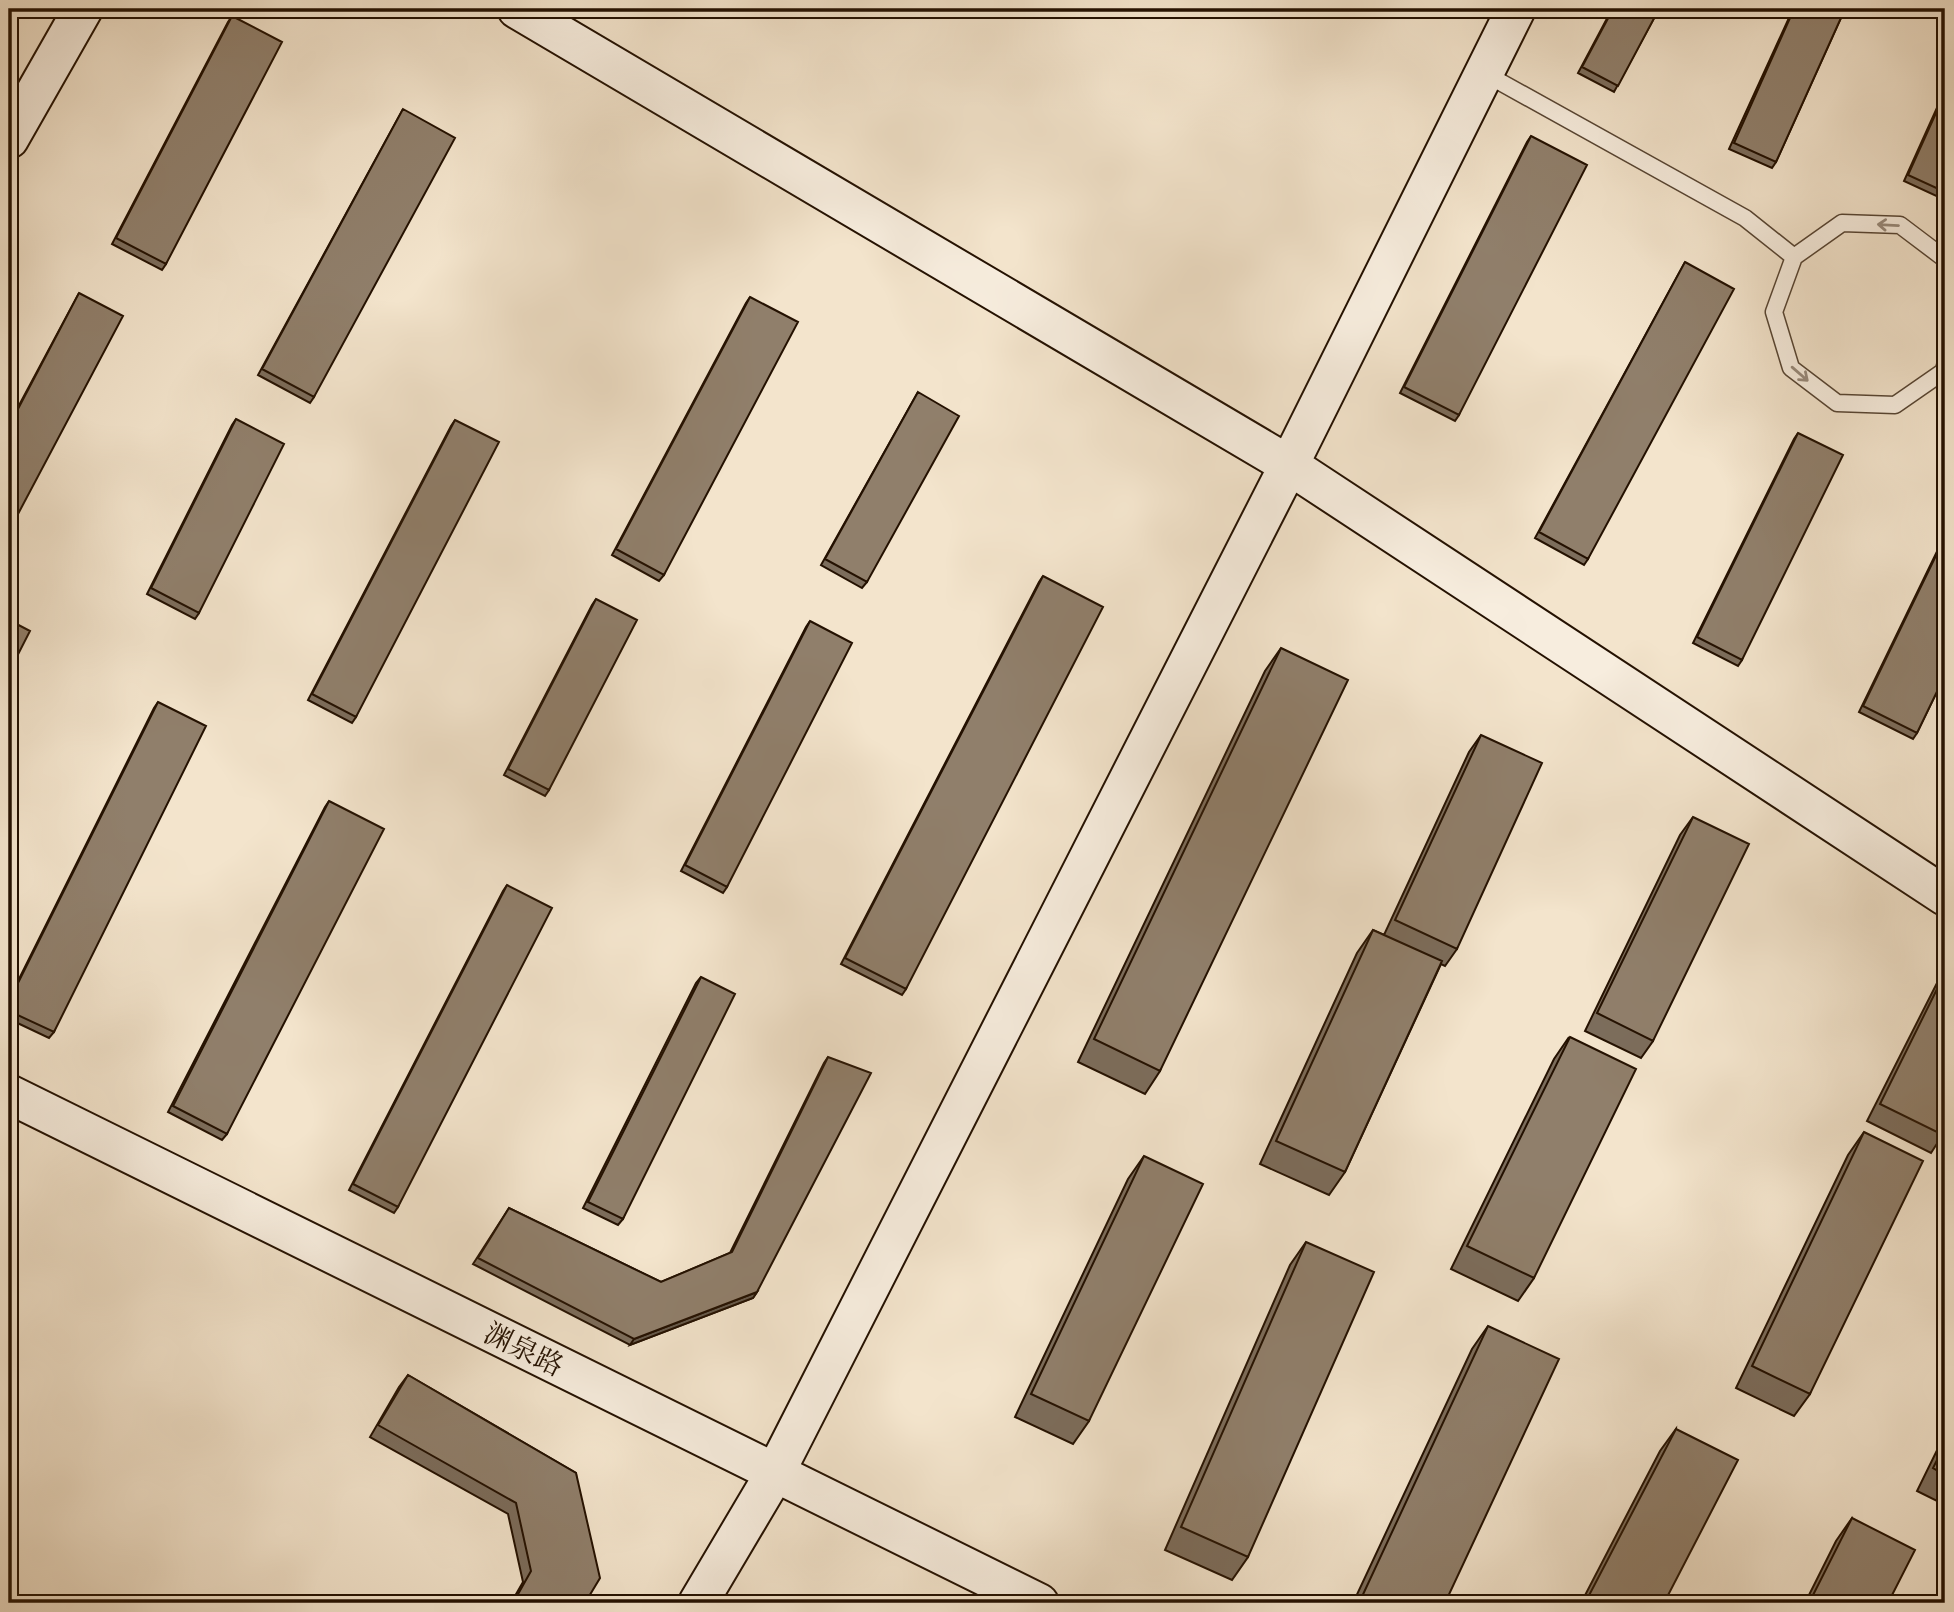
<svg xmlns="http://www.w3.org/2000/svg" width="1954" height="1612" font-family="'IM FELL Great Primer','Noto Serif SC',serif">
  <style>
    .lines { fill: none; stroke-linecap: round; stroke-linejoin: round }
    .lane-casing { stroke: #584634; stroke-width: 19 }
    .secondary-casing { stroke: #241101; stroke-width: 42 }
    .lane { stroke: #f7edde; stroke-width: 16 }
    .secondary { stroke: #f7edde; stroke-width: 38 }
    .wall { fill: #7c6d5c; stroke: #241101; stroke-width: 2 }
    .shaded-wall { fill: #65594b; stroke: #241101; stroke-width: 2 }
    .building { fill: #907f6b; stroke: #241101; stroke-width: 2 }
    .oneway { stroke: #988a7b }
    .labels { text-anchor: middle; stroke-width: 7; stroke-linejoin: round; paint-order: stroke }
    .street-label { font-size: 28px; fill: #241101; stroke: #f7edde }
  </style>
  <rect width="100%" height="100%" fill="#f3e4cc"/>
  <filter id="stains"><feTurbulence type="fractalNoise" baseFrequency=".00286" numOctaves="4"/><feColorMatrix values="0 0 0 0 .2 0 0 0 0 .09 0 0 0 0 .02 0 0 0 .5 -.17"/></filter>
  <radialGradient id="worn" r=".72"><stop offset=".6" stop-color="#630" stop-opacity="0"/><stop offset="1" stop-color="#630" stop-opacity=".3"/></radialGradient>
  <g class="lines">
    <defs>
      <path id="lane" d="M1484,73L1745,218L1794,257
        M1945,259L1900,225L1842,223L1794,257L1774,312L1791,368L1837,403L1895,405L1944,371L1945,366"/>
      <path id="secondary" d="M517,9L1289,465L1945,896
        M9,139L83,9
        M9,1094L1039,1603
        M698,1603L775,1473L1289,465L1516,9"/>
    </defs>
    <!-- lane casing -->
    <use href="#lane" class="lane-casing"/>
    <!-- secondary casing -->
    <use href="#secondary" class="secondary-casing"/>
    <!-- lane -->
    <use href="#lane" class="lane"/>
    <!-- secondary -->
    <use href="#secondary" class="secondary"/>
  </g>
  <!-- wall -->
  <path class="wall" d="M1612,9H1659L1614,92L1578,73Z
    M1793,9H1845L1776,162L1772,168L1729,149Z
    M232,16L166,264L162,270L112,244L228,22Z
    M1945,90V200L1904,181Z
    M403,109L314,397L310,403L258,375Z
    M1531,136L1459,415L1455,421L1400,393L1527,142Z
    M1685,262L1588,559L1584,565L1535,538Z
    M79,293L9,531V424Z
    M750,297L664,575L659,581L612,555L746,303Z
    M918,392L867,582L862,588L821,565Z
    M236,419L199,613L195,619L147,594L232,425Z
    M455,420L356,717L352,723L308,700L451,426Z
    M1798,433L1742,660L1738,666L1693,643L1794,439Z
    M1945,535V675L1917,733L1913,739L1859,712Z
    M1043,576L906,989L902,995L841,964L1039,582Z
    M596,599L549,790L545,796L504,775L592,605Z
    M810,621L727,887L723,893L681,871L806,627Z
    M1281,648L1160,1071L1145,1094L1078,1062L1265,671Z
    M158,702L54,1032L49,1038L9,1019V999L154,708Z
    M1481,735L1457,949L1445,966L1441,964L1345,1172L1329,1195L1260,1164L1357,953L1373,930L1384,935L1469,752Z
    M329,801L227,1134L222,1140L168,1112L325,807Z
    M1693,817L1653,1041L1641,1058L1585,1031L1680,835Z
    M507,885L398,1207L394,1213L349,1190L503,891Z
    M1945,971V1131L1931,1153L1867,1121L1937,983Z
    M701,977L623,1219L618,1225L583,1208L696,983Z
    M1569,1037L1534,1278L1518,1301L1451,1269L1554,1059Z
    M828,1057L757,1292L753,1298L630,1345L473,1264L509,1208L661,1282L730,1253L824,1063Z
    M1864,1132L1810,1394L1794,1416L1736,1388L1848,1155Z
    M1144,1156L1089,1421L1073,1444L1015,1417L1128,1179Z
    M1306,1242L1248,1557L1232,1580L1165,1550L1290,1265Z
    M1488,1326L1445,1603H1353L1472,1349Z
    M408,1375L576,1473L585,1603H511L523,1582L508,1514L370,1437L399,1387Z
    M1676,1429L1664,1603H1581L1660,1451Z
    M1945,1434V1505L1917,1491Z
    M1852,1518L1888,1603H1805L1836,1541Z"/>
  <!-- shaded-wall -->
  <path class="shaded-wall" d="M757,1292L753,1298L630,1345L634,1339Z"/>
  <!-- building -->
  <path class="building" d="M1613,9H1659L1618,86L1582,67Z
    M1794,9H1845L1776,162L1734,143Z
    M232,16L282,42L166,264L116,238Z
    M1945,93V192L1908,175Z
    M403,109L455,138L314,397L262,369Z
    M1531,136L1587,165L1459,415L1404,387Z
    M1685,262L1734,289L1588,559L1539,532Z
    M79,293L123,316L9,531V426Z
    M750,297L798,322L664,575L616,549Z
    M918,392L959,416L867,582L825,559Z
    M236,419L284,444L199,613L151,588Z
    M455,420L499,442L356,717L312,694Z
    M1798,433L1843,455L1742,660L1697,637Z
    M1945,537V675L1917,733L1863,706Z
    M1043,576L1103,607L906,989L845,958Z
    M596,599L637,620L549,790L508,769Z
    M9,620L30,631L9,672Z
    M810,621L852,643L727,887L685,865Z
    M1281,648L1348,680L1160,1071L1094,1039Z
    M158,702L206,726L54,1032L9,1011V1001Z
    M1481,735L1542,763L1457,949L1395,920Z
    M329,801L384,829L227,1134L173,1106Z
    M1693,817L1749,844L1653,1041L1597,1013Z
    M507,885L552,908L398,1207L353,1184Z
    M1373,930L1442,961L1345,1172L1276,1141Z
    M1945,973V1131L1943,1135L1880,1104Z
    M701,977L735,994L623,1219L588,1202Z
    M1570,1037L1636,1069L1534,1278L1467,1246Z
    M828,1057L871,1073L757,1292L634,1339L478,1258L509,1208L661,1282L732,1252Z
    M1864,1132L1923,1161L1810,1394L1752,1366Z
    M1144,1156L1203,1184L1089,1421L1031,1394Z
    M1306,1242L1374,1272L1248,1557L1181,1527Z
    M1488,1326L1559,1359L1445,1603H1359Z
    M408,1375L576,1473L600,1578L585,1603H513L531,1571L516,1503L378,1425Z
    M1676,1429L1738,1460L1664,1603H1585Z
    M1945,1444V1475L1933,1468Z
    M1852,1518L1915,1550L1888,1603H1809Z"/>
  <!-- one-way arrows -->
  <defs><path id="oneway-shaft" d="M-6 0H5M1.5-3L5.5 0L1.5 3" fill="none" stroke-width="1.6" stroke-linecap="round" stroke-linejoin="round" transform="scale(1.75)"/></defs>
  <g class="oneway">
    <use href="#oneway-shaft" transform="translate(1888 225) rotate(-177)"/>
    <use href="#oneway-shaft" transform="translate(1800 374) rotate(41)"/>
  </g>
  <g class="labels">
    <!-- street labels -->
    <g class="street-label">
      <text transform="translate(524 1349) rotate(26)" y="10">渊泉路</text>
    </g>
  </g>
  <!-- margin -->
  <rect width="1954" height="1612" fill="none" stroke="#f3e4cc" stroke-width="35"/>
  <rect x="10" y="10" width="1933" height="1591" fill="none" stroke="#241101" stroke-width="3.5"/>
  <rect x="18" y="18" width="1919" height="1577" fill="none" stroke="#241101" stroke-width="2"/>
  <rect width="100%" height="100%" filter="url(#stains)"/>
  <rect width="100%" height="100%" fill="url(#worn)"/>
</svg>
